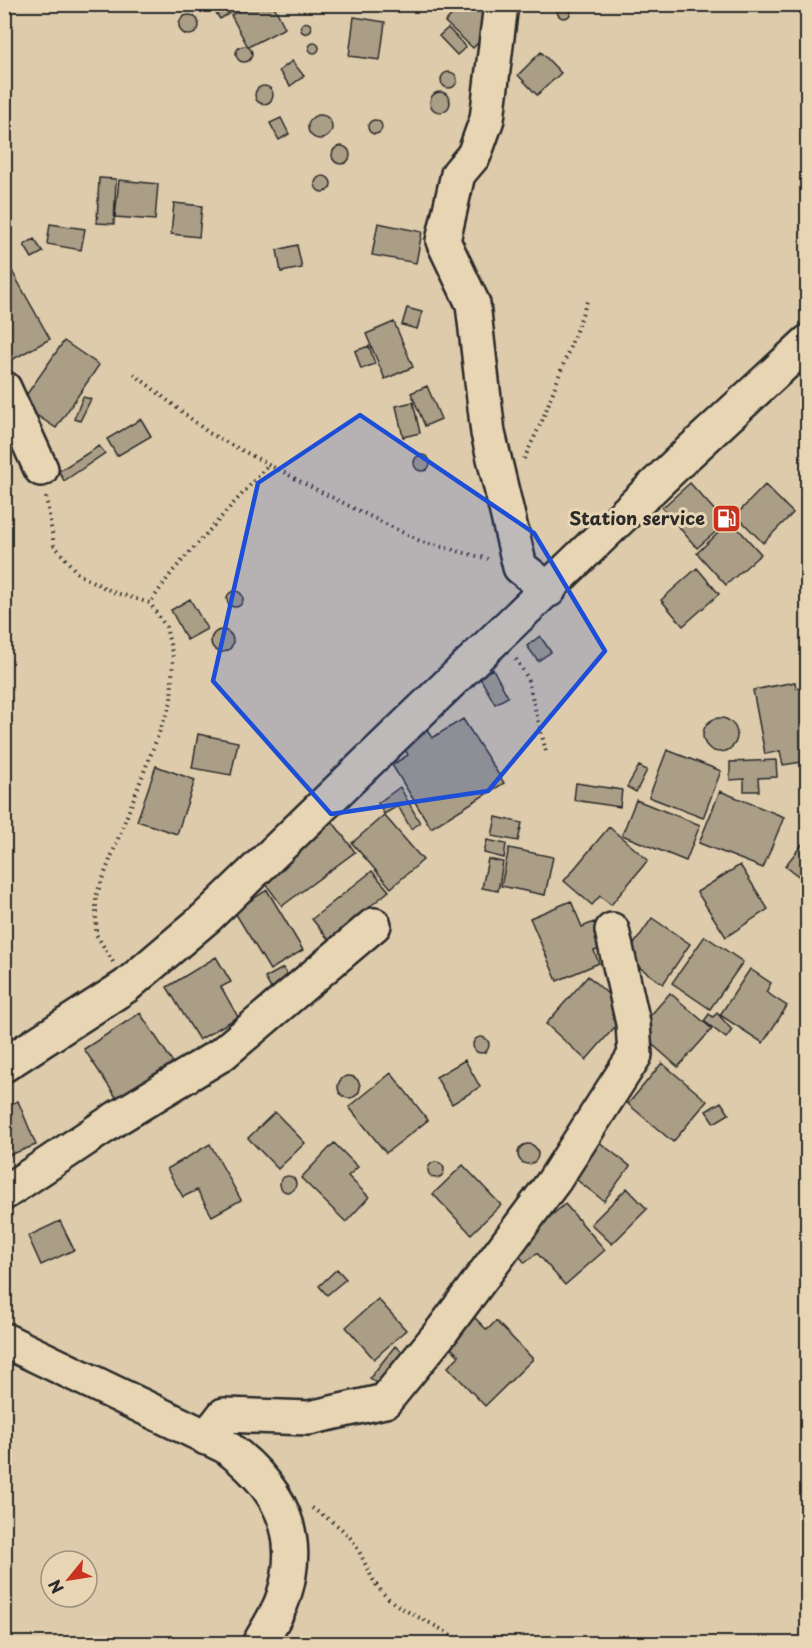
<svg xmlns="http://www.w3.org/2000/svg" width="812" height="1648" font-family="'Playpen Sans',sans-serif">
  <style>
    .building { fill: #ab9e87; stroke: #2b2b2b; stroke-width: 1.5 }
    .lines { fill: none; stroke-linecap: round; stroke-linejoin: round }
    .minor-casing { stroke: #2b2b2b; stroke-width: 38 }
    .highway-casing { stroke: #2b2b2b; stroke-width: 38 }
    .path { stroke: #2b2b2b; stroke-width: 4; stroke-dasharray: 1.5 4.5; stroke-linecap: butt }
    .minor { stroke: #e8d5b3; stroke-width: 33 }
    .highway { stroke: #e8d5b3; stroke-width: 33 }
    .marked { fill: #1d4ed8; fill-opacity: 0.2; stroke: #1d4ed8; stroke-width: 4.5; stroke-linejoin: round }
    .labels { text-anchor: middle; stroke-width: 6; stroke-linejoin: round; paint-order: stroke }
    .poi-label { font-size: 18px; font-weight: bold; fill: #2b2b2b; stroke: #e8d5b3; text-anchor: end }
  </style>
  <rect width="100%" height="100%" fill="#ddcbab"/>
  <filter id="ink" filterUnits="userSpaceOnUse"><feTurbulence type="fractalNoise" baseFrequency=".0167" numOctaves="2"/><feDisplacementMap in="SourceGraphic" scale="12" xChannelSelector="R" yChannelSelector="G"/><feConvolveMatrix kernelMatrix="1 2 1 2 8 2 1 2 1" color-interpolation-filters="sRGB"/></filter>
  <g filter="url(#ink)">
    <!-- building -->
    <path class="building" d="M172,4H187L179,9Z
      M225,4L230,13L220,19L214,10Z
      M252,4H273L285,28L248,47L231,15Z
      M462,4H475L496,24L473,48L445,22Z
      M557 11a7 7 0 1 1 14 0a7 7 0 1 1-14 0Z
      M179 25a10 10 0 1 1 20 0a10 10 0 1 1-20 0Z
      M354,17L385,22L380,60L349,56Z
      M300.5 28a5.5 5.5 0 1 1 11 0a5.5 5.5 0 1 1-11 0Z
      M448,28L466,47L457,55L439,36Z
      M309 48a5 5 0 1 1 10 0a5 5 0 1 1-10 0Z
      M236 54a8 8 0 1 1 16 0a8 8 0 1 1-16 0Z
      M541,52L561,73L537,95L518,75Z
      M292,61L304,76L290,86L279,71Z
      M441 80a8 8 0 1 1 16 0a8 8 0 1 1-16 0Z
      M255 95a9 9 0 1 1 18 0a9 9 0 1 1-18 0Z
      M430 102a10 10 0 1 1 20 0a10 10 0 1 1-20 0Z
      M308 127a12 12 0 1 1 24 0a12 12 0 1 1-24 0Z
      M281,118L289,134L279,140L270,123Z
      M368 127a7 7 0 1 1 14 0a7 7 0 1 1-14 0Z
      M332 155a9 9 0 1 1 18 0a9 9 0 1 1-18 0Z
      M315 184a8 8 0 1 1 16 0a8 8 0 1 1-16 0Z
      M99,178L116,179L114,224L97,223Z
      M119,180L158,184L155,220L115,217Z
      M174,203L202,206L199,237L171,234Z
      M378,223L422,232L416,263L372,255Z
      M50,224L85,229L81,250L47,244Z
      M34,239L43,252L32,258L24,245Z
      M297,245L302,268L281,272L277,250Z
      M8,264L50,339L8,362L4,355V265Z
      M407,308L422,312L417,329L402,325Z
      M394,322L413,367L385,379L366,334Z
      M64,341L99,365L56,428L20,404Z
      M369,346L375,364L361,369L355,351Z
      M427,386L441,419L425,426L411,393Z
      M83,397L91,399L80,421L74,419Z
      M413,402L420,433L403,437L396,406Z
      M141,419L151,436L117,456L107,439Z
      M99,446L105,453L64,481L59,471Z
      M414 463a8 8 0 1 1 16 0a8 8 0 1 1-16 0Z
      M690,483L726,523L697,548L662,508Z
      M765,485L793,513L763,543L736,515Z
      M731,521L761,554L726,585L697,553Z
      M697,568L719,594L683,626L661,600Z
      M227 599a8 8 0 1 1 16 0a8 8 0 1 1-16 0Z
      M190,599L207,629L187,640L171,610Z
      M211 641a11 11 0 1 1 22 0a11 11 0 1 1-22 0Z
      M540,636L551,652L538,661L527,646Z
      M493,669L508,697L495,704L479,676Z
      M795,682L796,688L808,687V761L783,765L780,751L765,754L753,690Z
      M703 735a17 17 0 1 1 34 0a17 17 0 1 1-34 0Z
      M463,719L504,783L431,828L392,765L408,755L403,746L427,730L432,738Z
      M198,734L238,742L231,775L192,768Z
      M667,750L721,771L703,818L649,797Z
      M776,760L777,777L758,778L759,791H744V779L730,780V762Z
      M156,766L195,780L177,834L137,821Z
      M639,766L647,770L636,792L627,787Z
      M576,783L622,790L620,807L574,800Z
      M400,787L420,823L411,829L398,806L384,814L378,803Z
      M720,791L784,817L763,868L699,843Z
      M636,800L700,825L686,861L622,835Z
      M384,815L423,860L391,888L352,843Z
      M496,817L522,823L518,841L492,836Z
      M330,818L355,852L282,906L257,872Z
      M609,827L648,860L611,905L600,896L592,905L564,881Z
      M808,837V883L785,866Z
      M487,840L506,844L504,858L484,853Z
      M509,848L553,857L545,895L501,886Z
      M488,859L503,862L498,891L482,888Z
      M740,865L768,909L726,937L697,892Z
      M372,871L389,891L329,940L312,919Z
      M267,890L303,950L270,970L234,911Z
      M571,901L582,927L594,922L605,947L594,951L599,963L557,981L530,918Z
      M4,902L11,908L4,914Z
      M652,918L690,944L663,984L625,957Z
      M705,936L743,962L710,1009L672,983Z
      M216,957L231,982L221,987L238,1017L199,1040L167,987Z
      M283,968L292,982L273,992L265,978Z
      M750,969L771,983L766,992L787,1006L763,1043L720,1015Z
      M588,976L620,1005L612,1015L619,1022L586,1060L546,1024Z
      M670,993L712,1029L678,1067L637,1031Z
      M140,1013L176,1067L120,1103L84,1049Z
      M717,1013L732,1030L726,1038L704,1021L709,1014L713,1017Z
      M473 1045a8 8 0 1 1 16 0a8 8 0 1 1-16 0Z
      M465,1060L480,1087L452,1104L436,1077Z
      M662,1063L707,1101L673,1142L628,1104Z
      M391,1073L428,1120L386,1153L349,1107Z
      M338 1087a11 11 0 1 1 22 0a11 11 0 1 1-22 0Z
      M18,1101L36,1145L4,1157V1107Z
      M721,1102L729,1114L714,1123L706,1111Z
      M275,1112L305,1143L278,1169L248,1138Z
      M590,1135L630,1166L604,1201L564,1170Z
      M334,1143L358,1167L348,1176L369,1197L346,1222L301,1178Z
      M518 1154a10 10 0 1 1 20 0a10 10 0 1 1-20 0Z
      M210,1144L241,1200L212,1216L197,1190L183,1197L167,1169Z
      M428 1170a8 8 0 1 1 16 0a8 8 0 1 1-16 0Z
      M463,1165L501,1205L471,1234L433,1194Z
      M280 1184a8 8 0 1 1 16 0a8 8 0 1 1-16 0Z
      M627,1188L647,1209L612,1244L591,1224Z
      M565,1204L605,1250L565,1285L537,1253L525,1263L513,1248Z
      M60,1221L74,1250L41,1265L28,1236Z
      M337,1269L346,1279L327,1295L319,1286Z
      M378,1299L406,1330L374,1359L346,1327Z
      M473,1316L487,1330L496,1321L533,1359L485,1406L448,1367L459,1356L445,1342Z
      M395,1346L405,1354L380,1386L370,1378Z"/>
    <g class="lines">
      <defs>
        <path id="minor" d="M501,4L487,119L474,155L458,174L443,241L473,304L488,433L520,567L549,590
          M4,388L41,469
          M4,1193L117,1118L222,1054L374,925
          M4,1340L225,1446C278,1485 305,1533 283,1598C278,1614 267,1629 259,1644
          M206,1438L224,1415L309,1418L385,1401L442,1331L554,1181L635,1055L633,1023L612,930"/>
        <path id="highway" d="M4,1065L126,986L207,917L685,456L808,342"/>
      </defs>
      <!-- minor casing -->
      <use href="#minor" class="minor-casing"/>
      <!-- highway casing -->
      <use href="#highway" class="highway-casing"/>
      <!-- path -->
      <path class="path" d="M134,374L209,433L315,489L422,542L488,559
        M524,459L542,421L588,299
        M46,497L54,545L78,574L113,592L150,603L172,572L269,464
        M516,659L527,677L547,755
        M113,962L96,934V896L171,702L173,657L166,627L150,603
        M312,1508C328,1519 348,1530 357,1548C366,1563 370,1579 382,1592C403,1616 438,1621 460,1644"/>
      <!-- minor -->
      <use href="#minor" class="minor"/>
      <!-- highway -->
      <use href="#highway" class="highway"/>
    </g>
  </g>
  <!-- marked area -->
  <path class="marked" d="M360,415L534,533L605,651L488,791L331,814L213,681L258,483Z"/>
  <!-- icons -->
  <defs>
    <symbol id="fuel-square" viewBox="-11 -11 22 22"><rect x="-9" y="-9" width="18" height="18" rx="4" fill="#c8321e" stroke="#e8d5b3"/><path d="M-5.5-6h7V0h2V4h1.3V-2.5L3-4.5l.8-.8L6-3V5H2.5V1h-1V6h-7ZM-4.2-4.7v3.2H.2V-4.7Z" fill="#fff"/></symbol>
  </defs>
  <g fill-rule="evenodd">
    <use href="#fuel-square" x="710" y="502" width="33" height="33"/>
  </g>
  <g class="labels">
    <!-- poi labels -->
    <g class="poi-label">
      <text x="705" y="525">Station service</text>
    </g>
  </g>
  <!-- margin -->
  <rect width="812" height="1648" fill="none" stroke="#e8d5b3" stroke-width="24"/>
  <rect x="12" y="12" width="788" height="1624" fill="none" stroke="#2b2b2b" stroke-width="2" filter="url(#ink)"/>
  <!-- north arrow -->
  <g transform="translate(69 1579) rotate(240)"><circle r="28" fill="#e8d5b3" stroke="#9c917d" stroke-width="1.5"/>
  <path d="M0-4.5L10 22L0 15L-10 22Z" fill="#c8321e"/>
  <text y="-9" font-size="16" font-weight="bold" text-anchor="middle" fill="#2b2b2b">N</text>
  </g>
</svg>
